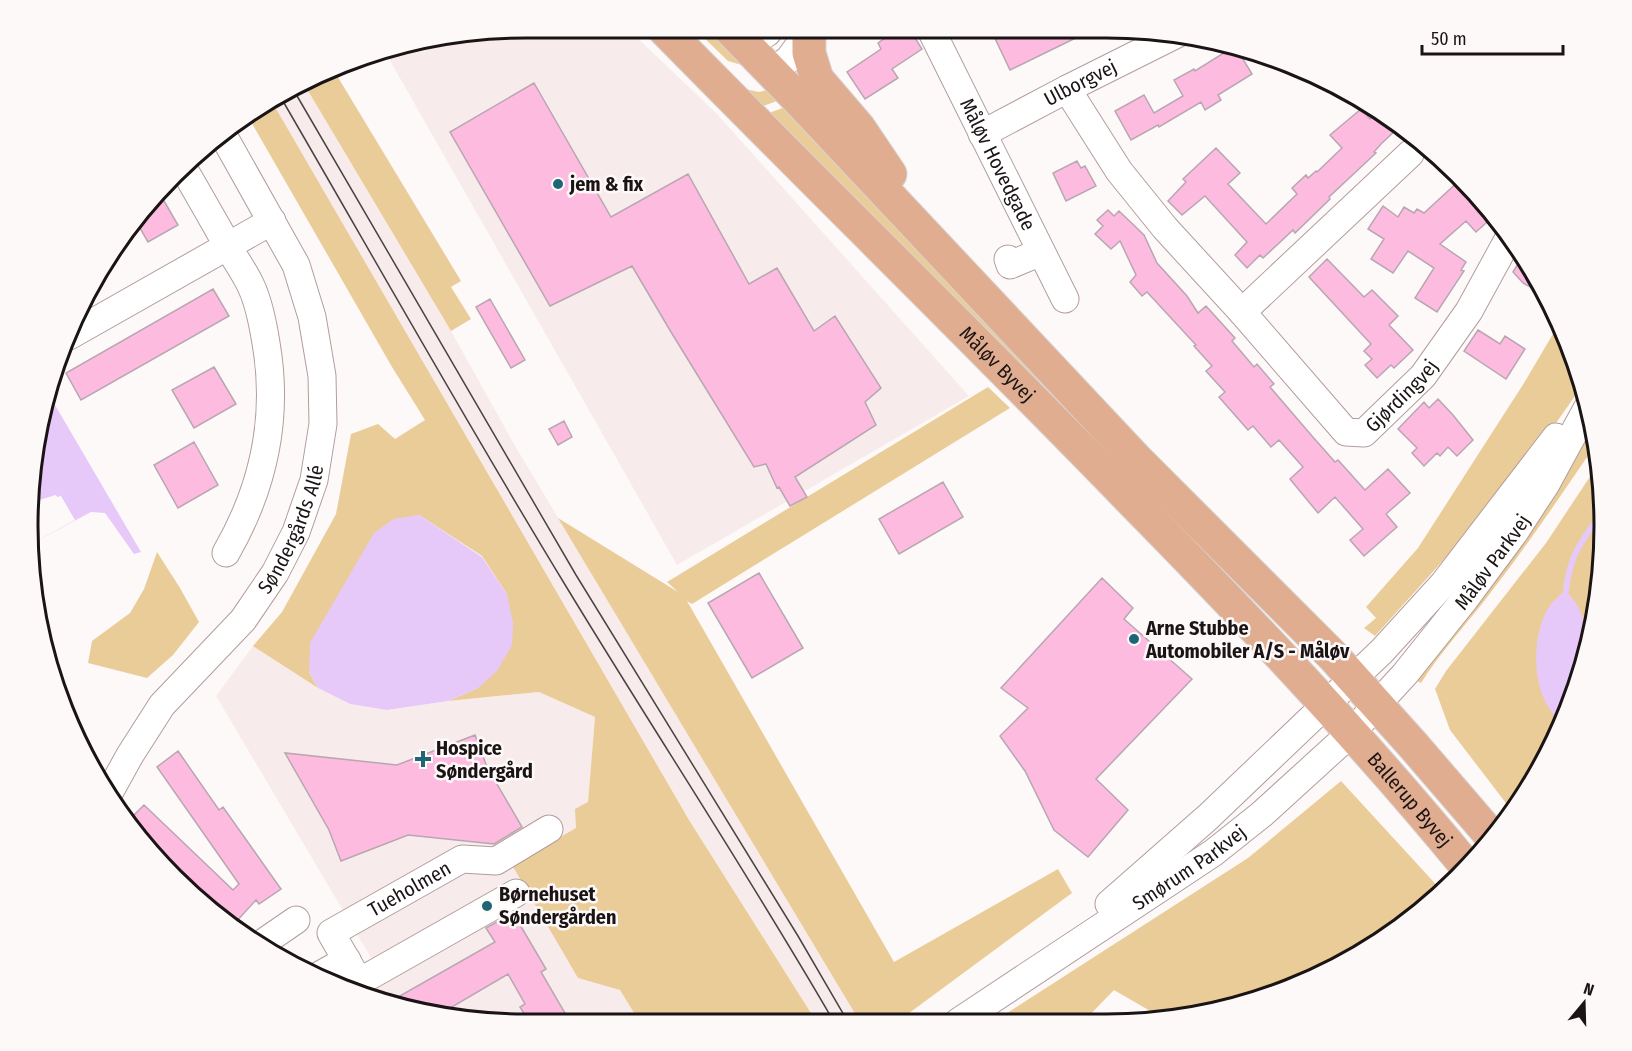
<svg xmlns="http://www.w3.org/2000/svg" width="1632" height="1051" font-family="'Fira Sans Condensed',sans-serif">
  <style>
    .built { fill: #f8ebeb }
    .green { fill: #eacc98 }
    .water { fill: #e6c9f9 }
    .pier { fill: #fef9f9 }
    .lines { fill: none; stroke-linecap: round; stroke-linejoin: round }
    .stream { stroke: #e6c9f9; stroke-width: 6 }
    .building { fill: #fdbbe0; stroke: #b8a6b0; stroke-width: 1.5 }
    .minor-casing { stroke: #b29d9d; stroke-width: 29 }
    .major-casing { stroke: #d6d5d5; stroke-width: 35 }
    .minor { stroke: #fff; stroke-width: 27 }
    .major { stroke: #e1ad90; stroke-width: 33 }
    .tram { stroke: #4a4343; stroke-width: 1.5 }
    .poi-dot { fill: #1e6675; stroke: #fef9f9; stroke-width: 2 }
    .labels { text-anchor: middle; stroke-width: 5; stroke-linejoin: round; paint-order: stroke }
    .street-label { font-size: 20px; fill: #1b1414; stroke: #fef9f9 }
    .poi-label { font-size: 20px; font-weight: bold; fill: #1b1414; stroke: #fef9f9; text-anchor: start }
    .rim { fill: none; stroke: #1b1414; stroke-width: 3 }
  </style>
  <rect width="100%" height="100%" fill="#fef9f9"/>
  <!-- built -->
  <path class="built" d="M526,27L627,28L717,114L969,396L677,565L384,50Z
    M304,84L451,331L514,444L860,1022L816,1021L689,820L271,100Z
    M253,646L318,688L350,704L387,710L448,701L539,692L595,717L588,802L578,978L620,990L639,1021L461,1020L353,991L383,978L216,696Z"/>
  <!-- green -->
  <path class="green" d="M694,28C711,28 733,54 745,66L728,61Z
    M333,69L461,281L451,287L471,319L451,331L304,84Z
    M745,89L759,92L767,90L785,98L758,108Z
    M271,100L689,820L816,1021H639L620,990L578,978L512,865L576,828L575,809L588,802L595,717L539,692L448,701L478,688L507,594L482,556L419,515L309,672L318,688L253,646L282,612L336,514L351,434L378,424L395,439L425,420L392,367L246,113Z
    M791,105L1239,584L1197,549L766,114Z
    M1560,322L1583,384C1523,475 1448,555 1375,636L1364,628L1376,618L1366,607L1418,548L1524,383Z
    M988,387L1010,408L692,604L687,601L894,962L1058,869L1072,893L897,1022H860L558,518L678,592L667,582Z
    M1592,420L1596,444C1560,497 1524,550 1485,600C1463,628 1440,653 1421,683L1417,681Z
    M1599,463L1604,493L1601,590L1579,685L1538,774L1512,811L1450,730L1435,689L1446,671L1546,543Z
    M157,552L180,588L199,622L173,655L147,678L88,663L92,641L130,613L144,589Z
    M1341,781L1442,891L1410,921L1327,973L1235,1007L1164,1019L1114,990L1082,1023L993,1022L1248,858Z"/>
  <!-- water -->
  <path class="water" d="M48,393L141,552L134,554L105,513L91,512L33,543L28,493Z
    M419,515L482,557L507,594L513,623L512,645L497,671L478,688L448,701L387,710L350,704L318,688L309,672L310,643L374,533L394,519Z
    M1566,590C1569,595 1574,600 1577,605C1599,643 1579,685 1562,721C1530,701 1529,631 1552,603C1556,598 1561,594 1566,590Z"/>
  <!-- pier -->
  <path class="pier" d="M56,495L57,497L61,496L75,520L33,543L29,503Z"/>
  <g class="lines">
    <!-- stream -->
    <path class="stream" d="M1566,590C1570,554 1582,540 1603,512"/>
  </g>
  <!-- building -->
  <path class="building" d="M898,29L910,30L922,49L892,69L898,78L865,99L847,72L881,49L878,43Z
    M991,30H1015L1090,31L1010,70Z
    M1230,49L1238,51L1252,74L1218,95L1221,100L1205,110L1201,102L1159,127L1158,125L1131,140L1115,111L1144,95L1154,113L1183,96L1174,80L1194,69L1195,71Z
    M534,83L611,217L688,174L749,284L777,268L814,331L835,316L881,388L865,402L876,425L795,477L807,497L790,506L779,487L777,488L766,464L754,467L671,332L632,266L550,306L450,132Z
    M1361,109L1370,119L1377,112L1399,127L1381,144L1374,152L1376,153L1329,197L1330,199L1295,233L1293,230L1263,258L1260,255L1247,268L1235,255L1247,242L1205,196L1182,215L1168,201L1186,182L1183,179L1216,148L1240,173L1228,184L1266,224L1297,194L1292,188L1306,175L1308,178L1316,171L1317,172L1342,148L1330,135Z
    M1077,161L1081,168L1085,166L1096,186L1066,201L1053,173Z
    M1461,179L1495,215L1476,232L1466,221L1440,244L1466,262L1461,270L1464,271L1437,312L1415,298L1434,268L1408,251L1393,273L1371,259L1384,239L1368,229L1383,206L1398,217L1404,207L1414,213L1417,209L1424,213Z
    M160,194L178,225L148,242L134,218Z
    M1108,210L1114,216L1119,211L1144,235L1157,263L1187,296L1198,313L1206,306L1235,338L1232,341L1254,367L1257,364L1274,384L1270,387L1312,436L1335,462L1338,460L1365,490L1388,469L1410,493L1386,514L1397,527L1364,556L1350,540L1363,529L1335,497L1318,513L1290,479L1303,467L1279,440L1271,447L1253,426L1248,430L1219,397L1225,392L1206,371L1212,366L1194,346L1196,345L1147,292L1142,296L1130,282L1136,275L1120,241L1111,249L1095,234L1103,226L1097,220Z
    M1523,256L1549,297L1523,283L1513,272Z
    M1327,259L1364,297L1372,290L1398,316L1389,325L1413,350L1394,368L1391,365L1377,378L1365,365L1372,359L1364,351L1371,344L1309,277Z
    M213,289L229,316L81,400L66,373Z
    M490,299L525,360L511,368L476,307Z
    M1478,330L1500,344L1505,336L1525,349L1506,379L1464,351Z
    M214,367L236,404L194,428L172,390Z
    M1438,399L1453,415L1473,440L1457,456L1448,447L1440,456L1437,453L1424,466L1412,453L1417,448L1398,429L1424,402L1429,408Z
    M564,421L572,437L558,445L549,429Z
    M194,442L218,485L178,508L154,465Z
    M943,482L963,517L899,554L879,519Z
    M759,573L803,648L752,678L708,603Z
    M1102,578L1133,608L1124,619L1192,679L1096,779L1128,810L1088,857L1054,830L1025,771L1000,736L1028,708L1001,688Z
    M475,735L487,767L522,827L494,844L408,835L341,861L329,830L285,753L397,765Z
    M178,751L219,810L223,807L281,889L259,904L256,900L234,924L197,901L183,883L185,882L169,867L130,819L144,805L233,890L239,884L157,767Z
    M513,913L546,969L541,972L569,1020H528L520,1007L525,1004L508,974L440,1014L391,1001L495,942L486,928Z"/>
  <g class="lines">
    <defs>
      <g id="minor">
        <path id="s1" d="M931,30L1065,299"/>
        <path d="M746,45L767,33L770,29"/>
        <path d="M772,72L789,59L811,29"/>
        <path id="s2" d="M1067,89L1119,171L1165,228L1242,312L1346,432L1364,433L1423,376L1469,311L1510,236"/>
        <path id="s3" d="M982,134L1067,89L1179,33"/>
        <path d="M185,171C200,197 215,223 230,250C237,262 245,273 251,286C259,303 263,324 266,343C279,418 264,487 226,553"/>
        <path d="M1008,259L1010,265L1041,252"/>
        <path d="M1242,312L1410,154"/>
        <path d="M69,336L272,221"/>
        <path id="s4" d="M109,793L130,755L162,705L243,620L275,573L296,532L314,480L323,424L322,376L312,317L296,265L223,135"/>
        <path id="s5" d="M516,893L359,982L331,933L462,859L496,861L549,829"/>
        <path d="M1109,904L1208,817L1382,651L1444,583L1556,437"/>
        <path d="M264,942L296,920"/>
        <path d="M318,976L347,960"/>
        <path id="s6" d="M958,1022L1213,853L1262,814L1351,733L1405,674L1465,599L1514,533L1546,484L1589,405"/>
      </g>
      <g id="major">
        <path id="s7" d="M663,28C817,185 975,339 1128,497C1245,616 1361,738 1467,867"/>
        <path d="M729,28L795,96L1136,459L1333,656L1413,745L1493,838"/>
        <path d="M809,32V53L817,79L859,128L890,174"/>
      </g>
    </defs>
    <!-- minor casing -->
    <use href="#minor" class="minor-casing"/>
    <!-- major casing -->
    <use href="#major" class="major-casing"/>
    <!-- minor -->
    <use href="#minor" class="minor"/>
    <!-- major -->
    <use href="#major" class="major"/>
    <!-- tram -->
    <path class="tram" d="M293,89L576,575L798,936L848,1022
      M280,96C374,258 466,422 564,583C653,730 748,873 834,1022"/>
  </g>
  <!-- markers -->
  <g class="poi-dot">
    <circle cx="558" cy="184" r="6"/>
    <circle cx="1134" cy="639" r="6"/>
    <path d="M420 750h6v6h6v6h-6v6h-6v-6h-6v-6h6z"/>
    <circle cx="487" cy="906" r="6"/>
  </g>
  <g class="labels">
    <!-- street labels -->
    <g class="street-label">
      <text dy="7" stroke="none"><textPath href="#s3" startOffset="111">Ulborgvej</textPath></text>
      <text dy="7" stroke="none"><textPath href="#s1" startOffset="150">Måløv Hovedgade</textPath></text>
      <text dy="7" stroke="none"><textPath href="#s7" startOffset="474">Måløv Byvej</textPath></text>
      <text dy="7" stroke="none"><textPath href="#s2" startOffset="514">Gjørdingvej</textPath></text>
      <text dy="7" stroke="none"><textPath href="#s4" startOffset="324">Søndergårds Allé</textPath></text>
      <text dy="7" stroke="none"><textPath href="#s6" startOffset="711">Måløv Parkvej</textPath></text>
      <text dy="7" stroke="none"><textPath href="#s7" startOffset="1074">Ballerup Byvej</textPath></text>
      <text dy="7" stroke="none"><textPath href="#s6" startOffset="278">Smørum Parkvej</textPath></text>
      <text dy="7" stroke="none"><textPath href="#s5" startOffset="327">Tueholmen</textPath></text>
    </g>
    <!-- poi labels -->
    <g class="poi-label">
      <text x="570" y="191">jem &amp; fix</text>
      <text x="1146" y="635">Arne Stubbe<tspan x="1146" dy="23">Automobiler A/S - Måløv</tspan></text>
      <text x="436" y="755">Hospice<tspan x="436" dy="23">Søndergård</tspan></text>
      <text x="499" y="901">Børnehuset<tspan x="499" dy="23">Søndergården</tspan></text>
    </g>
  </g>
  <!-- crop -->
  <path d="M0 0H1632V1051H0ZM526 38H1106A488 488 0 0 1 1594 526V526A488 488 0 0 1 1106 1014H526A488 488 0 0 1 38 526V526A488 488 0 0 1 526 38Z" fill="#fef9f9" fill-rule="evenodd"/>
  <path class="rim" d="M526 38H1106A488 488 0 0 1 1594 526V526A488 488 0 0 1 1106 1014H526A488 488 0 0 1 38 526V526A488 488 0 0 1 526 38Z"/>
  <!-- north arrow -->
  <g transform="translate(1584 1003) rotate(19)" stroke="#fef9f9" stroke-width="4.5" paint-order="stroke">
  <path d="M0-4.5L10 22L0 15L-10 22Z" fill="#1b1414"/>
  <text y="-9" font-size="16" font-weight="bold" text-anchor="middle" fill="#1b1414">N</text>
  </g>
  <!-- scale -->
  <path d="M1422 45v9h141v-9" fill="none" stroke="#1b1414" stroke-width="3"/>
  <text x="1431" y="45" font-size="18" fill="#1b1414" stroke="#fef9f9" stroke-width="4.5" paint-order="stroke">50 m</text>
</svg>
